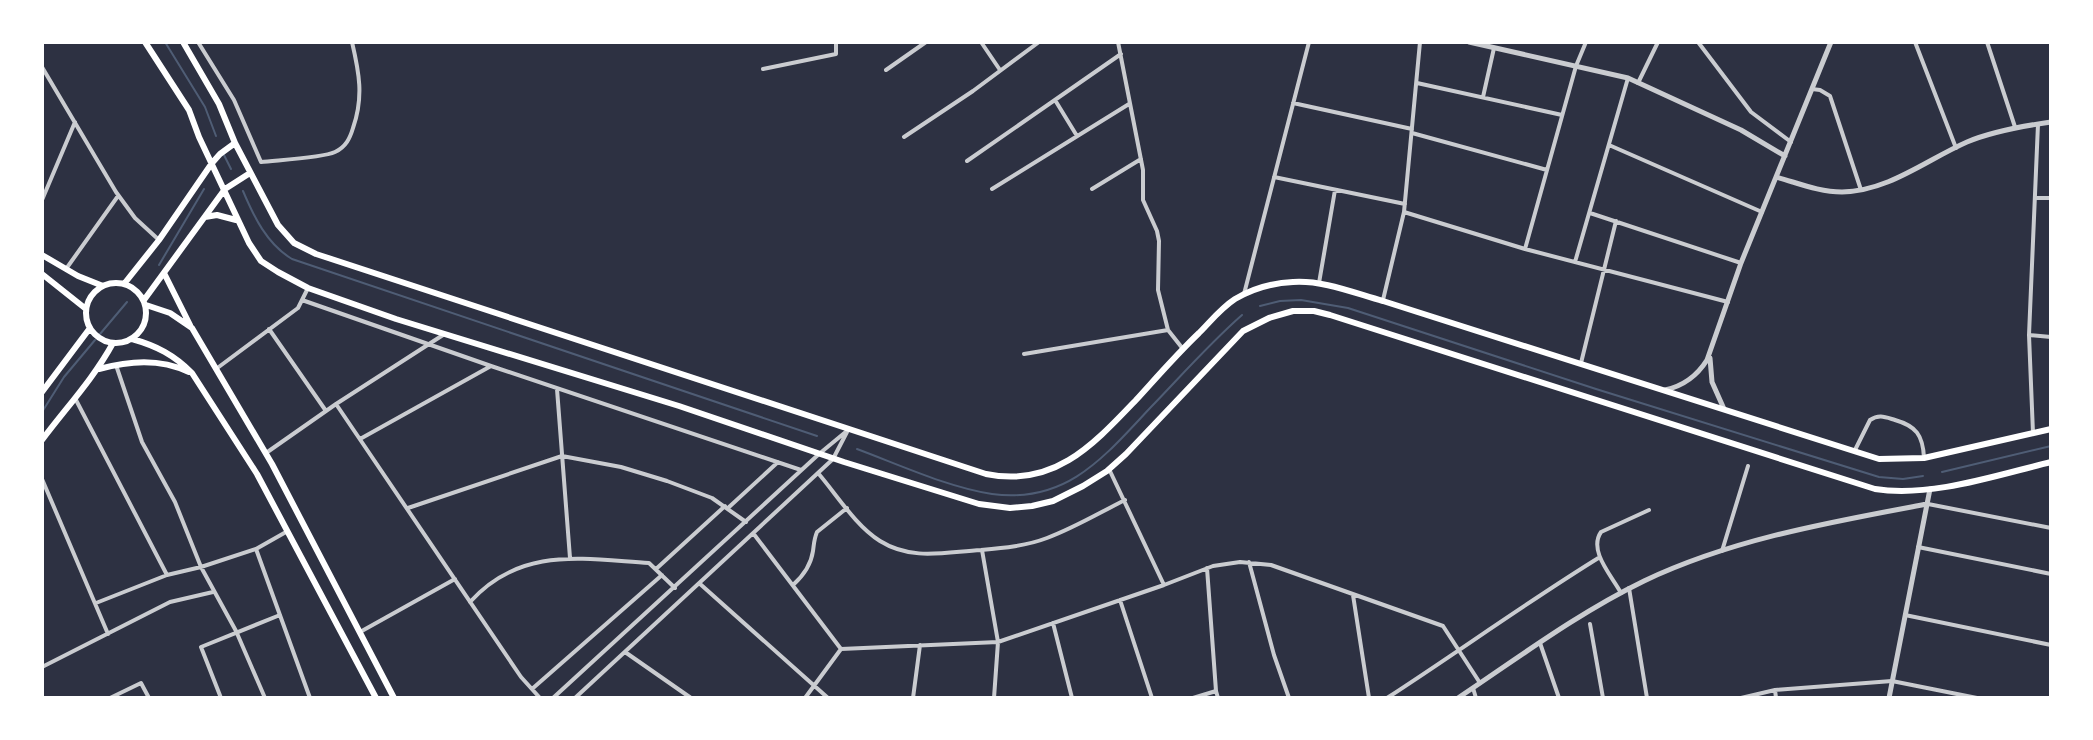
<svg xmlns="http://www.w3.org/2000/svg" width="2093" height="740" font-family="'Open Sans',sans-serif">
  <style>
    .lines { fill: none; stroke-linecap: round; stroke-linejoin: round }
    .stream { stroke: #4f5d75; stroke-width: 2 }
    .minor { stroke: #caccd0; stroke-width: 4 }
    .tertiary { stroke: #caccd0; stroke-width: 5 }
    .primary { stroke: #fff; stroke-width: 6 }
  </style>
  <rect width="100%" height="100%" fill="#2d3142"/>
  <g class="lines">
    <!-- stream -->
    <path class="stream" d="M165,42L205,107L216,136
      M224,155L231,169
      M243,191C254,217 267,244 292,259L817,436
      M159,265L204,189
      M1260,306L1280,301L1301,300L1348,308L1596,389L1879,477L1903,479L1923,476
      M100,334L127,302
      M42,412L64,377L95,340
      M857,449C900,465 947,487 992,494C1067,504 1104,457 1151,407C1181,376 1209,344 1242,315
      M1942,472L2051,446"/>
    <!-- minor -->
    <path class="minor" d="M198,42L234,100L261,162C278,160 322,158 335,152C346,147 350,138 353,128C364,97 359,72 352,42
      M981,42L1000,70
      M1118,42L1143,170V200L1157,231L1159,241L1158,290L1168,330L1183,349
      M1698,42L1751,112L1791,142
      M1915,42L1956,148
      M1987,42L2015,127
      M42,67L116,192L135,218L159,240
      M763,69L836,54V42
      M886,70L926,42
      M1417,83L1562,115
      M1638,83L1658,42
      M1812,89L1820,90L1830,96L1861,190
      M1483,97L1494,48
      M1055,100L1077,136
      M1293,103L1412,129
      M1412,133L1547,170
      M904,137L973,91L1039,42
      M1609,145L1762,212
      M967,161L1121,54
      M1274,177L1405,204
      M992,189L1129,104
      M1092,189L1141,159
      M2035,198H2051
      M42,200L75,122
      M1404,212L1525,249L1728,302
      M1590,213L1741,263
      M1525,249L1576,66L1586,42
      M1575,262L1628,78
      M66,269L118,196
      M1319,283L1335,190
      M1244,294L1309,42
      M302,300L491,366L801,470
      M1383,300L1404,212L1420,42
      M269,329L326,411
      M2029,335L2051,337
      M1024,354L1168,330
      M1581,363L1616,221
      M116,365L142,442L175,502L201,567L236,631L265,698
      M216,369L298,308L308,288
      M557,389L570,558
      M76,400L167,575
      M336,404L521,677L540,698
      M2033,433L2029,335L2038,124
      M360,439L491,366
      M1855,450L1870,420C1879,414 1885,417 1895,420C1916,426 1923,435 1924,458
      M266,453L336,404L443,335
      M1109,469L1164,585
      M818,473C837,495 855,525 880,541C912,561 945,552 981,550C1004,548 1026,546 1047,538C1074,528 1099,513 1125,500
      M42,479L108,634
      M1928,504L2051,528
      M408,508L562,456L621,467L667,481L712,498L746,522
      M728,508L778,462
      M286,532L256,549L310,698
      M753,533L841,649
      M1918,547L2051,574
      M982,550L998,642L994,698
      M1722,551L1748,466
      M1249,562L1274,655L1289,698
      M1207,568L1216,691L1218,698
      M656,569L725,506
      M699,583L828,698
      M793,585C803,576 811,565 813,551C814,544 814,539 817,532L847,508
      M1629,588L1647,698
      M1621,593C1612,576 1588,551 1601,532L1649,510
      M1353,595L1369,698
      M1120,600L1152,698
      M470,602C521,546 582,559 649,563L675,588
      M96,603L167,575L201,567L256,549
      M1905,615L2051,645
      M1053,623L1072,698
      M1590,624L1603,698
      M360,632L455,579
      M1540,643L1559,698
      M841,649L998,642L1164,585L1213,566L1240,562L1271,565L1443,626L1480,683
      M625,652L691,698
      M42,667L170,602L213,592
      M1473,688L1476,698
      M532,689L662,575
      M1775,690L1776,698
      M110,698L141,683L149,698
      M221,698L201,647L280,615
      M553,698L819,454L848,430
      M575,698L833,459L847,432
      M805,698L841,649
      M913,698L920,645
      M1193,698L1216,691
      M1387,698C1458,652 1527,602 1600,557
      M1741,698L1775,690L1892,681L1977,698"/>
    <!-- tertiary -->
    <path class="tertiary" d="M1469,42L1628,78L1741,130L1785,156
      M1776,177C1798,183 1819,192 1842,192C1889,191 1926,160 1967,142C1993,131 2023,126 2051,122
      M1710,358L1712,382L1724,409
      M1665,390C1683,386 1697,376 1707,360L1741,263L1831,42
      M1458,698C1518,658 1578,613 1644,581C1732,539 1831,522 1927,504
      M1889,698L1930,489"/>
    <!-- primary -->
    <path class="primary" d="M145,42L189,110L199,137L249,243L261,261L278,272L308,288L396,319L679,406L844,462L979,504L1010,508L1032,506L1053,501L1083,486L1107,471L1126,454L1243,331L1269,318L1293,311H1314L1330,315L1875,489C1930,498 1997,475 2051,462
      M183,42L219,104L235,143L278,225L294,243L316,254L986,474C1054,488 1093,445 1136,400C1157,377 1177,354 1199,333C1210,322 1221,308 1235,299C1252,289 1273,283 1293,282C1323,280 1354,293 1383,301L1879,459L1924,458L2051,429
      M205,217L217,215L236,220
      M42,255L78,276L103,286
      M164,273L190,325
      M42,274L86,309
      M86 313a30 30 0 1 1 60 0a30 30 0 1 1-60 0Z
      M124,284L159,240L212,163L220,154L235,143
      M144,300L225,189L250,173
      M146,305L170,313L192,328L272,464L394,698
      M132,339C157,346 174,355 192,373L257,474L376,698
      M99,369C129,361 159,358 189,372
      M42,392L90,328
      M42,440C66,408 94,378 113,343"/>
  </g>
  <!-- border -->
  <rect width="2093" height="740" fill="none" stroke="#ffffff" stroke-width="88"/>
</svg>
